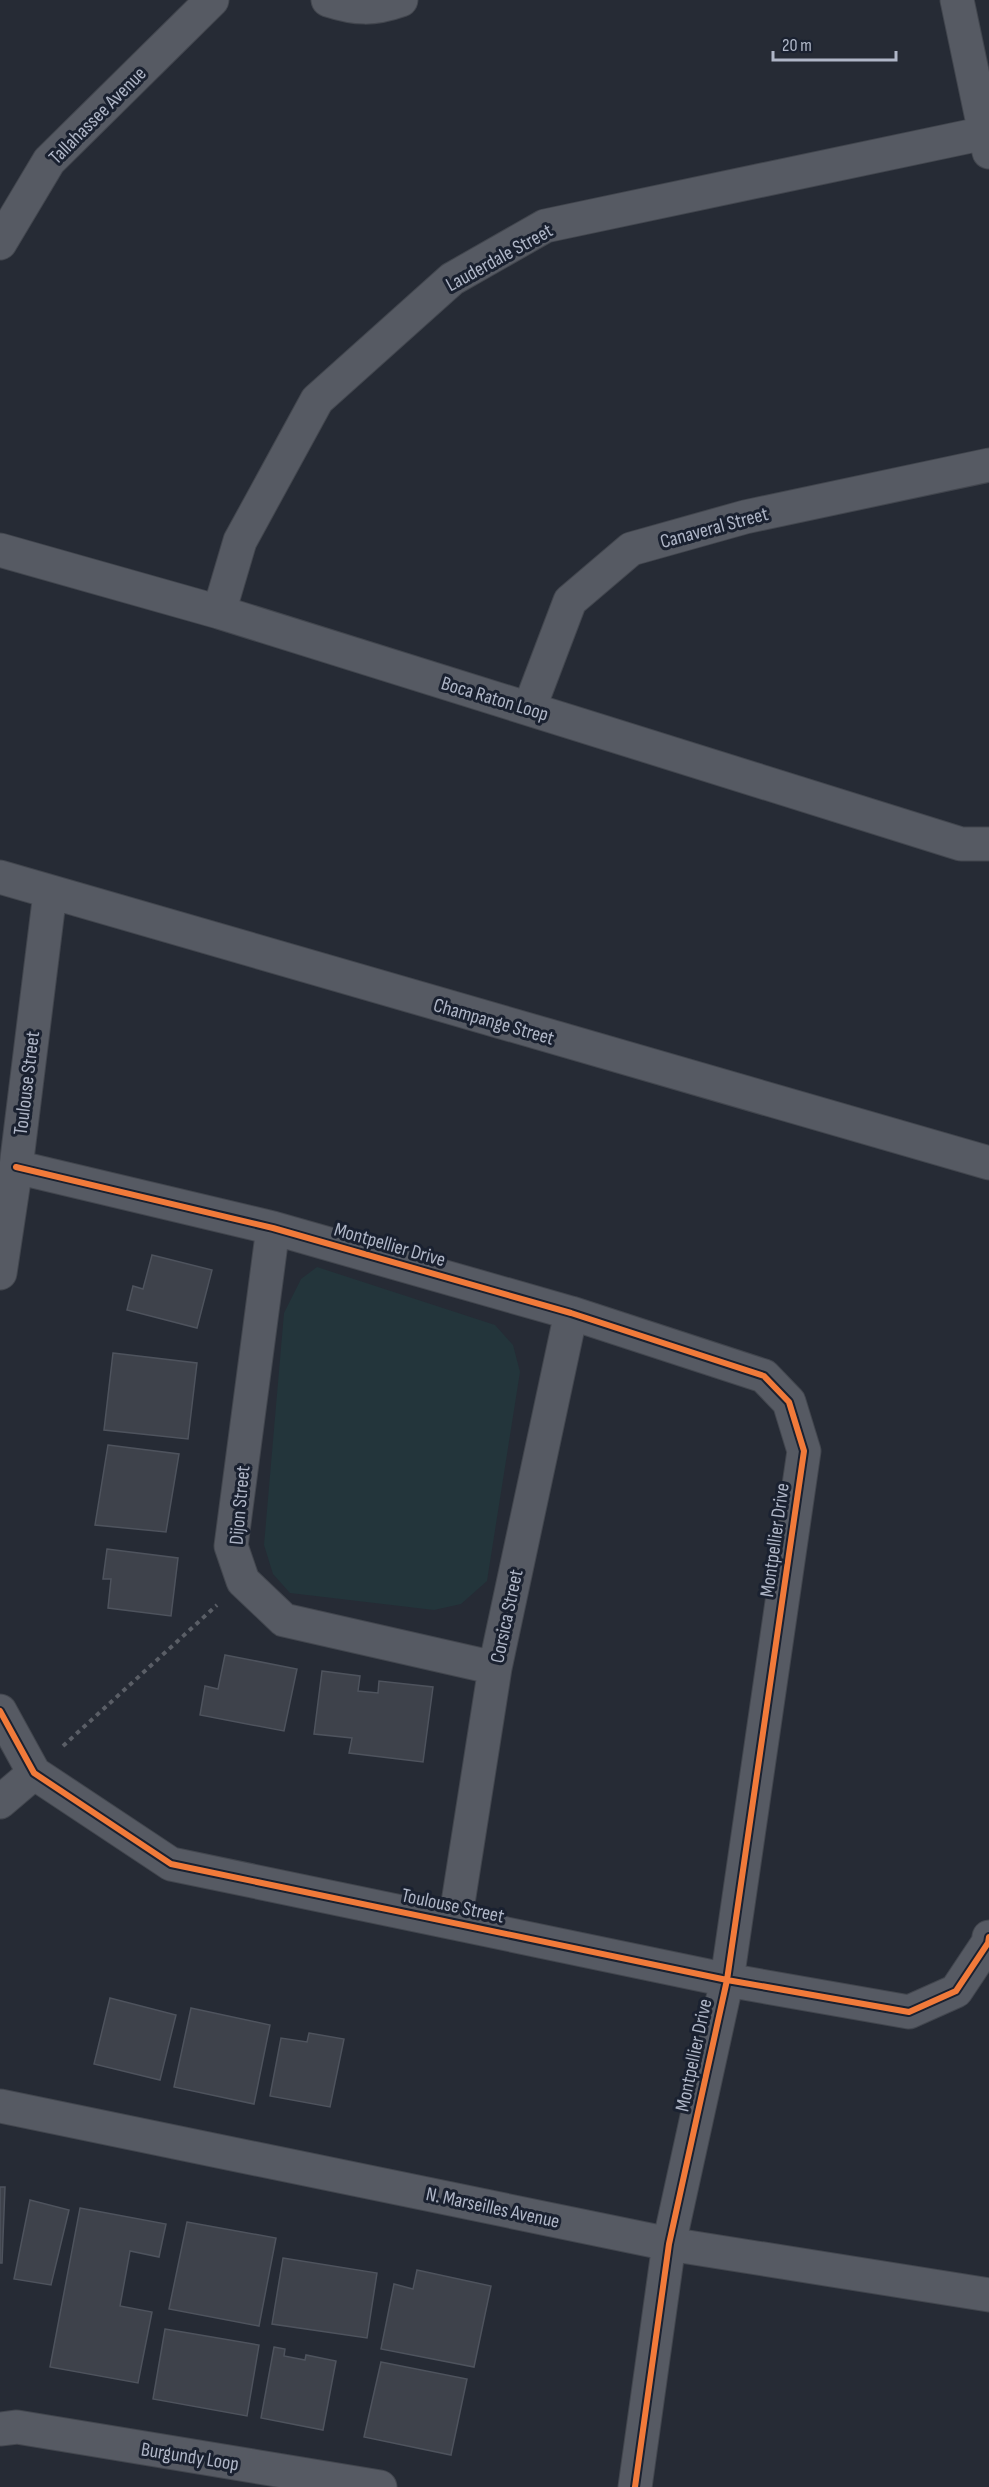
<svg xmlns="http://www.w3.org/2000/svg" width="989" height="2487" font-family="'Sofia Sans Condensed',sans-serif">
  <style>
    .green { fill: #23353b }
    .building { fill: #3e424b; stroke: #4e535d; stroke-width: 1.5 }
    .lines { fill: none; stroke-linecap: round; stroke-linejoin: round }
    .minor-casing { stroke: #42464e; stroke-width: 35 }
    .path { stroke: #5a5e66; stroke-width: 4; stroke-dasharray: 4.5 4.5; stroke-linecap: butt }
    .minor { stroke: #565a63; stroke-width: 33 }
    .cycleway-casing { stroke: #1a2130; stroke-width: 10 }
    .cycleway { stroke: #f17a3a; stroke-width: 6 }
    .labels { text-anchor: middle; stroke-width: 6; stroke-linejoin: round; paint-order: stroke }
    .street-label { font-size: 20px; fill: #afb6c7; stroke: #1a2130 }
  </style>
  <rect width="100%" height="100%" fill="#262b35"/>
  <!-- green -->
  <path class="green" d="M317,1267L495,1325L513,1345L520,1372L487,1581L461,1604L434,1610L290,1593L273,1574L264,1545L284,1313L301,1279Z"/>
  <!-- building -->
  <path class="building" d="M152,1255L212,1270L197,1328L127,1310L133,1286L143,1289Z
    M113,1353L197,1363L188,1439L104,1430Z
    M108,1445L179,1454L166,1532L95,1525Z
    M107,1549L178,1558L171,1616L108,1608L111,1579H103Z
    M225,1655L297,1669L284,1731L200,1715L205,1686L218,1689Z
    M322,1671L360,1676L358,1691L378,1693L379,1681L433,1687L423,1762L349,1753L352,1738L314,1734Z
    M110,1998L176,2015L160,2080L94,2064Z
    M191,2008L270,2025L254,2104L174,2087Z
    M309,2033L344,2039L330,2107L270,2096L281,2038L307,2042Z
    M0,2187H5L2,2263H0Z
    M30,2200L69,2210L51,2285L14,2279Z
    M80,2208L166,2224L159,2257L130,2251L120,2306L152,2312L138,2383L50,2367Z
    M187,2222L276,2238L259,2326L169,2309Z
    M283,2258L377,2273L367,2338L272,2324Z
    M417,2270L491,2286L474,2367L381,2349L394,2284L413,2289Z
    M165,2329L259,2345L247,2416L153,2399Z
    M274,2347L285,2349L284,2356L305,2360L306,2355L336,2361L323,2430L261,2418Z
    M381,2362L467,2379L451,2455L364,2437Z"/>
  <g class="lines">
    <defs>
      <path id="minor" d="M328,0C356,9 373,10 401,0
        M957,0L989,152
        M0,243L49,161L212,0
        M0,550L219,612L961,844H989
        M219,612L240,541L317,400L452,279L545,226L985,133
        M529,709L570,601L631,549L745,517L989,465
        M0,877L989,1163
        M16,1167L273,1228L571,1313L764,1376L789,1402L804,1451L727,1980L669,2244L635,2487
        M273,1228L231,1546L243,1581L284,1620L495,1668
        M0,1273L16,1167L50,893
        M0,1711L34,1773L171,1864L727,1980L909,2012L956,1991L988,1943L989,1937
        M0,1802L34,1773
        M455,1922L495,1668L571,1313
        M0,2106L669,2244L989,2295
        M0,2429L17,2427L380,2487"/>
    </defs>
    <!-- minor casing -->
    <use href="#minor" class="minor-casing"/>
    <!-- path -->
    <path class="path" d="M63,1746L217,1605"/>
    <!-- minor -->
    <use href="#minor" class="minor"/>
    <defs>
      <path id="cycleway" d="M16,1167L273,1228L571,1313L764,1376L789,1402L804,1451L727,1980L669,2244L635,2487
        M0,1711L34,1773L171,1864L727,1980L909,2012L956,1991L988,1943L989,1937"/>
    </defs>
    <!-- cycleway casing -->
    <use href="#cycleway" class="cycleway-casing"/>
    <!-- cycleway -->
    <use href="#cycleway" class="cycleway"/>
  </g>
  <g class="labels">
    <!-- street labels -->
    <g class="street-label">
      <text transform="translate(97 115) rotate(-45)" y="7">Tallahassee Avenue</text>
      <text transform="translate(499 257) rotate(-29)" y="7">Lauderdale Street</text>
      <text transform="translate(714 527) rotate(-15)" y="7">Canaveral Street</text>
      <text transform="translate(495 698) rotate(17)" y="7">Boca Raton Loop</text>
      <text transform="translate(494 1021) rotate(16)" y="7">Champange Street</text>
      <text transform="translate(26 1083) rotate(-83)" y="7">Toulouse Street</text>
      <text transform="translate(390 1244) rotate(16)" y="7">Montpellier Drive</text>
      <text transform="translate(239 1505) rotate(-85)" y="7">Dijon Street</text>
      <text transform="translate(774 1540) rotate(-82)" y="7">Montpellier Drive</text>
      <text transform="translate(506 1616) rotate(-78)" y="7">Corsica Street</text>
      <text transform="translate(453 1905) rotate(12)" y="7">Toulouse Street</text>
      <text transform="translate(693 2055) rotate(-78)" y="7">Montpellier Drive</text>
      <text transform="translate(493 2207) rotate(12)" y="7">N. Marseilles Avenue</text>
      <text transform="translate(190 2456) rotate(9)" y="7">Burgundy Loop</text>
    </g>
  </g>
  <!-- scale -->
  <path d="M773 51v9h123v-9" fill="none" stroke="#afb6c7" stroke-width="3"/>
  <text x="782" y="51" font-size="18" fill="#afb6c7" stroke="#1a2130" stroke-width="4.5" paint-order="stroke">20 m</text>
</svg>
